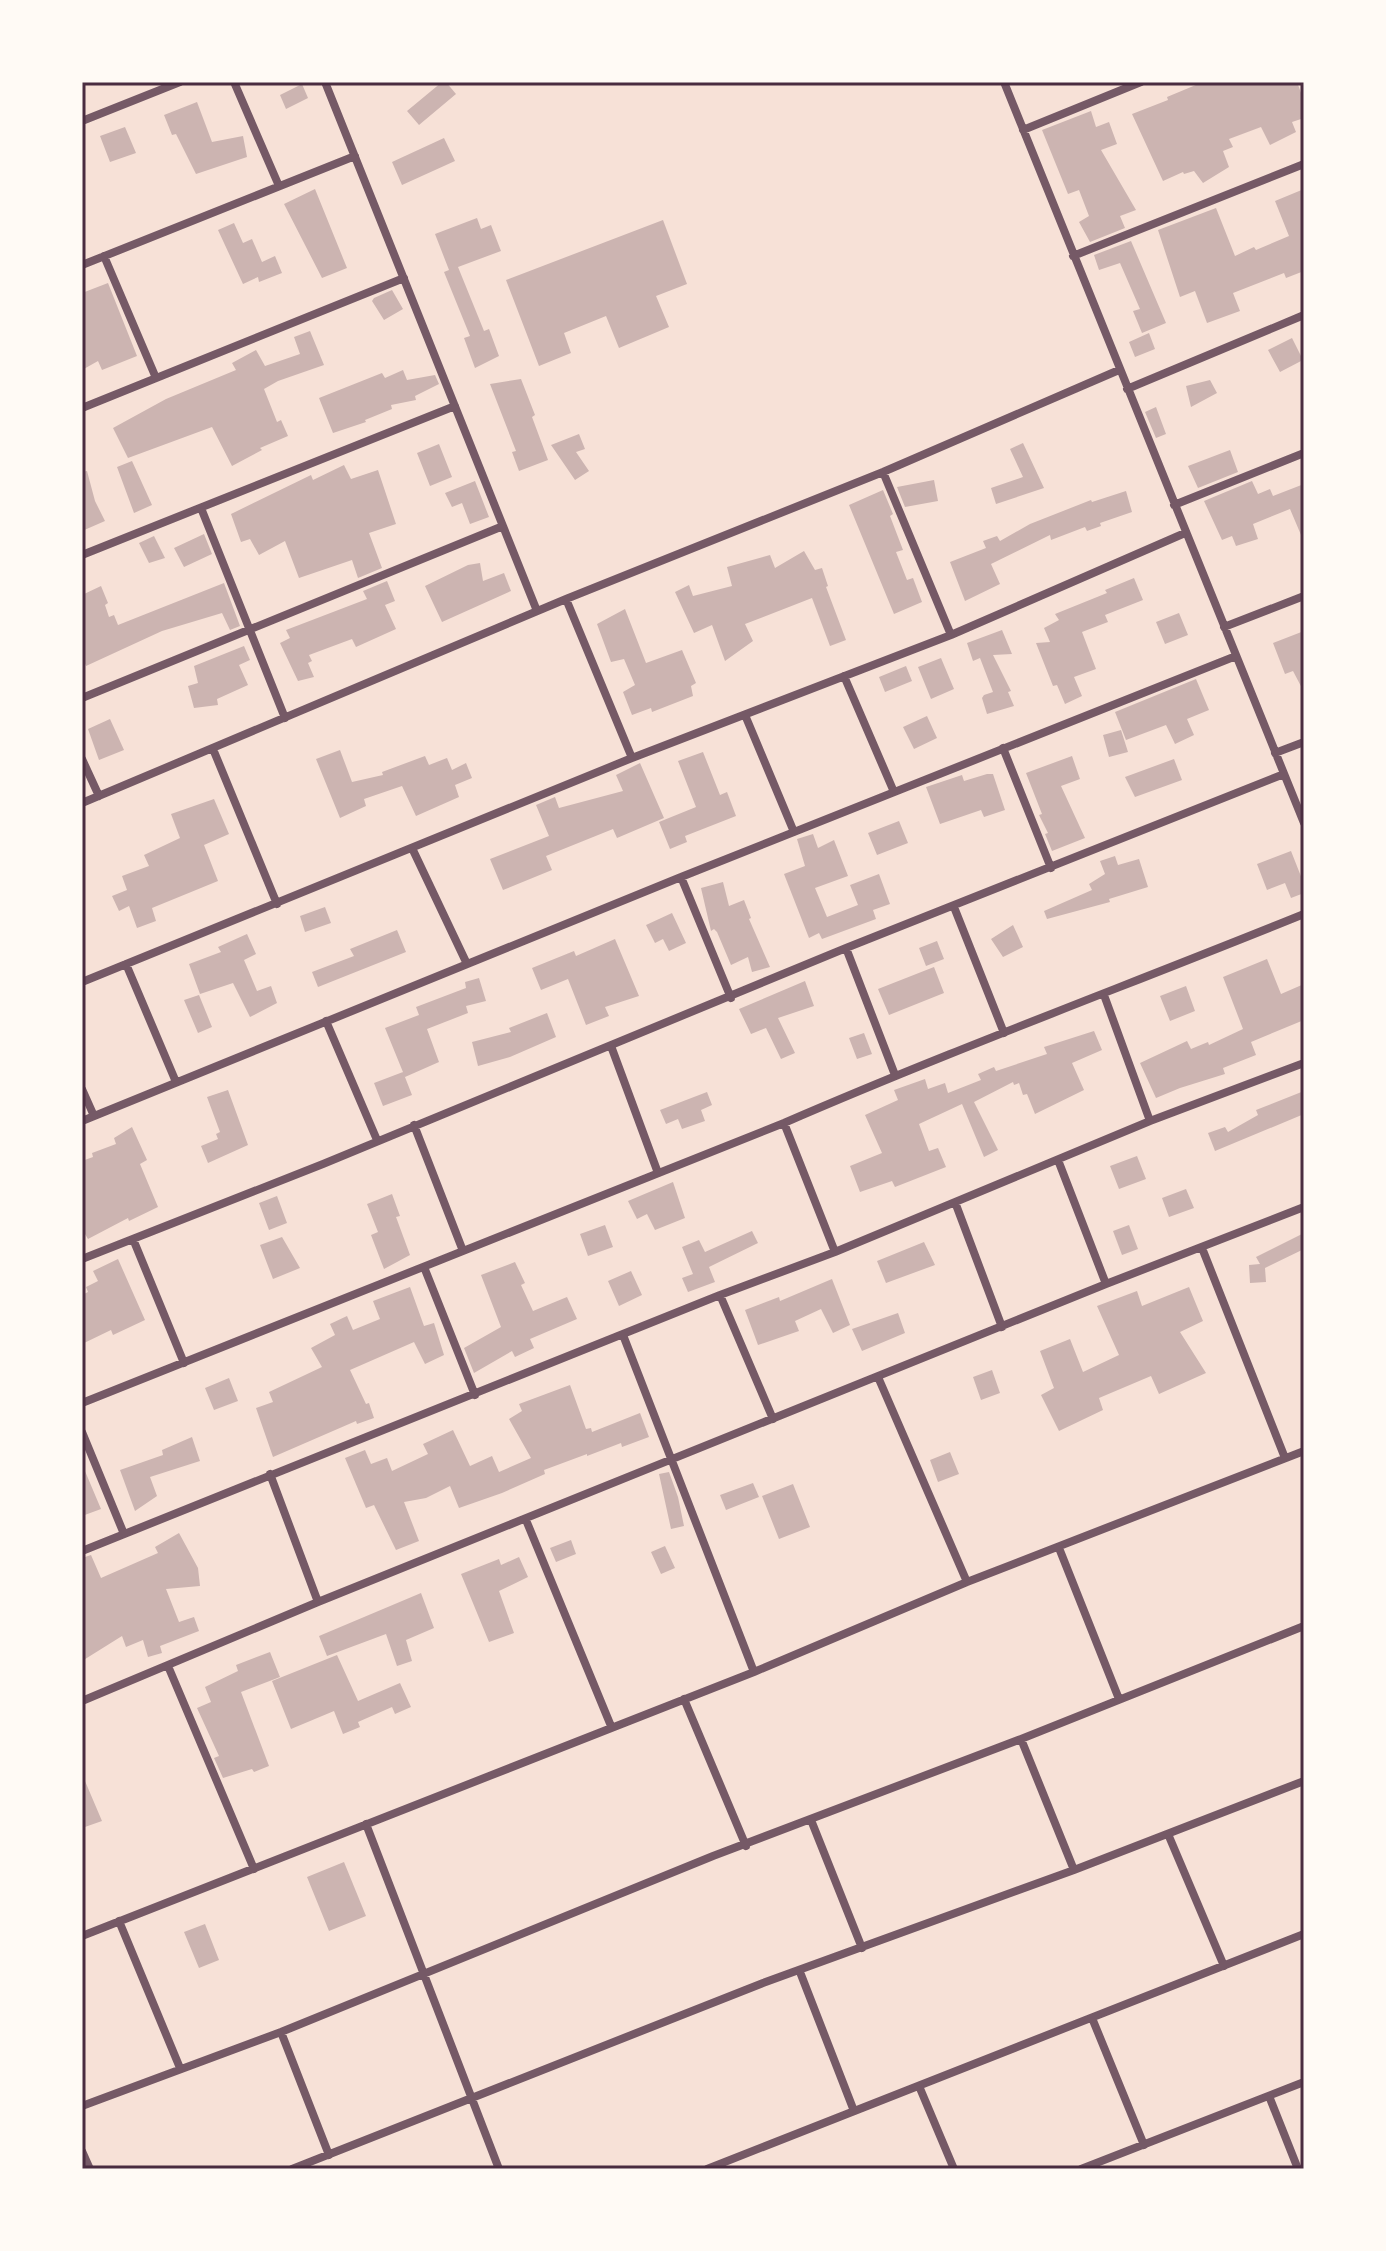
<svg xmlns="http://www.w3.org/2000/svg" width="1386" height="2251" font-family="Lora,serif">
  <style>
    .building { fill: #ccb4b1 }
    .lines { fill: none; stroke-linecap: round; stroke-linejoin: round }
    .minor { stroke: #755966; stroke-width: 8 }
    .neatline { fill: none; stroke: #4a2c40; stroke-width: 3 }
  </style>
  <rect width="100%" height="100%" fill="#f7e1d7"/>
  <!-- building -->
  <path class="building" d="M442,82H446L456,94L419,125L407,111Z
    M1203,82H1297L1304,101V118L1292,122L1296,132L1270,145L1261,127L1229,139L1233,147L1223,151L1229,167L1203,183L1194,171L1184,174L1183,172L1163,181L1132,114L1168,100L1167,97Z
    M302,84L308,98L286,109L280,95Z
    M197,102L212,142L243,136L247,157L196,174L176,134L172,135L164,115Z
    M1091,111L1096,127L1109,122L1117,144L1101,150L1136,210L1120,216L1125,228L1090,242L1079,222L1089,216L1079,190L1068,194L1042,130Z
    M125,127L136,153L110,162L100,136Z
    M444,138L455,161L402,185L392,162Z
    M315,189L347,268L322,278L284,204Z
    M1304,189V271L1286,278L1284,273L1233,293L1240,311L1207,323L1195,291L1180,297L1158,230L1216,208L1235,256L1254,247L1256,250L1289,236L1275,201Z
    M477,218L481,229L491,225L501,251L458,267L484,331L489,329L499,356L475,368L464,338L470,336L444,272L449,270L435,234Z
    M663,220L687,284L656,296L669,327L619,348L606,316L564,333L571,353L539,366L506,280Z
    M234,223L243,243L252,239L262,262L275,256L282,273L259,282L258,277L243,284L218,230Z
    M1131,241L1166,323L1142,333L1133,311L1140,309L1120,263L1099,270L1094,255Z
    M108,283L137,356L102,370L98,361L82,370V293Z
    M392,290L403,309L384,320L372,301L374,298Z
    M310,331L324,365L278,381L264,389L277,422L281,420L288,436L260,448L262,450L232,466L212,427L128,458L113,428L166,399L236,370L232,363L256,350L265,366L300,354L294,337Z
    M1149,333L1155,349L1135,357L1129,342Z
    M1292,338L1303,360L1280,372L1268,350Z
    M403,370L407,380L435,375L439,384L415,396L416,400L391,405L392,409L365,420L366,422L333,433L319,398L382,373L385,378Z
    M521,379L535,415L532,417L548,460L519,471L512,452L516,451L490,384Z
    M1210,380L1217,393L1191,407L1186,386Z
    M1156,407L1166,434L1156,438L1145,412Z
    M579,434L585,449L576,452L589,471L575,480L551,445Z
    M1023,443L1044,488L996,504L991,488L1023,477L1010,449Z
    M439,444L452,477L430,486L417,453Z
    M1230,450L1238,472L1198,488L1188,466Z
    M132,461L152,505L134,513L117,467Z
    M344,465L351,479L378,470L396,524L369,533L382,568L358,578L352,560L299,578L285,541L259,555L250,539L241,542L231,514L311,475L313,480Z
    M87,471L95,501L105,521L82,531V472Z
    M934,480L938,501L905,507L897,487Z
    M475,481L489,517L470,524L462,503L452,507L445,493Z
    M1252,481L1258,494L1270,489L1273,496L1304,484V542L1290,509L1253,524L1258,539L1236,546L1232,536L1222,540L1204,501Z
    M883,490L893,514L890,516L903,550L896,552L907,580L913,578L922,602L894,614L849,505Z
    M1126,491L1132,512L1100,523L1101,526L1087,531L1085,527L1051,540L1050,535L991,564L1000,584L965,601L950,562L986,548L983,541L997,536L1000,541L1030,524L1091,500L1092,502Z
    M204,534L212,554L184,567L174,548Z
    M154,536L165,558L149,563L139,543Z
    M804,551L815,570L822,568L828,586L826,587L846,640L830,646L812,598L745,624L753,641L725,661L712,625L694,633L675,592L689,585L693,596L732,586L727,567L770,555L775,568Z
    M480,563L483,581L504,573L511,591L442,622L425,586L468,565Z
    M1134,578L1143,600L1105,615L1108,622L1082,632L1096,669L1074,677L1082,696L1065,704L1057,685L1053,686L1036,643L1050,642L1044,628L1059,620L1055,614L1107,593L1105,590Z
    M387,581L395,601L385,605L396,629L356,647L352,639L309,655L312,661L308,663L314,677L298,681L280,643L290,638L286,630L367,599L363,591Z
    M224,583L240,626L230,630L222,613L162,631L86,666L82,657V595L101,586L108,603L105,605L109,617L114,615L118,625Z
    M625,609L646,663L682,650L696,683L691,686L693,696L652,712L651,708L632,715L623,692L635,685L624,659L611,662L597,624Z
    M1179,613L1188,635L1165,644L1156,622Z
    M1002,630L1012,654L993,655L1011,691L1008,692L1014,706L987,714L982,698L984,695L993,692L980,658L973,661L967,643Z
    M1304,631V692L1293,671L1285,674L1273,643Z
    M244,646L250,660L239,665L248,685L217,699L218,705L194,708L188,686L198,683L194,666Z
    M941,658L954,689L931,699L918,667Z
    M906,666L912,681L885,692L879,677Z
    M1196,679L1209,710L1187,719L1194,735L1175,744L1166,725L1126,740L1115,712Z
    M927,716L937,738L914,749L903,727Z
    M110,719L124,750L99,760L88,729Z
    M1121,730L1128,752L1109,757L1103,735Z
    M340,750L352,782L383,775L382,772L425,756L429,765L447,758L452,770L466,763L472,778L455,785L459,797L416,816L402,786L364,799L366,806L340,818L316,759Z
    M703,752L720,795L727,792L736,816L685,836L687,842L670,849L659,822L696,807L678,761Z
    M1072,756L1080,779L1061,786L1085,838L1052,851L1045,834L1048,833L1039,815L1042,814L1026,773Z
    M1174,759L1182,780L1135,797L1125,777Z
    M640,763L664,818L617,838L613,829L546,856L552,870L503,890L490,859L549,836L536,805L555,797L559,808L623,791L616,775Z
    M987,774H993L1005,810L984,817L981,810L940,824L926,787L962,775L964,781Z
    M214,799L229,834L204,845L218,881L152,908L156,921L137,928L129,906L119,911L112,896L127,890L122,876L149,866L144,855L180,838L171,814Z
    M899,821L908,843L877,855L868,833Z
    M813,834L818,848L834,840L848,876L815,888L827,917L858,905L850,885L879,874L890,904L873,910L876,919L822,939L819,933L809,938L784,874L805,866L797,839Z
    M1291,851L1304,884V893L1291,898L1285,883L1267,890L1257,864Z
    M1115,856L1118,865L1139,859L1148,887L1109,899L1110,902L1047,919L1044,911L1092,890L1089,884L1105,874L1100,861Z
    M723,882L729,906L744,900L751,918L749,919L770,967L752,972L748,957L731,965L717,932L714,929L711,931L701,888Z
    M325,907L331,923L305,932L300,916Z
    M672,913L686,943L669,951L663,939L655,943L646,925Z
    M1013,925L1023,947L1003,957L991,939Z
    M397,930L406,952L318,987L312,972L354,956L350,949Z
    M247,934L256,954L244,960L257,991L271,986L277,1003L250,1017L233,983L200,994L189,964L221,952L218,947Z
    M615,939L639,996L605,1007L609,1016L586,1025L568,979L541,990L532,968L574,951L576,956Z
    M937,941L944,959L926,966L919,948Z
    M1267,959L1281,994L1304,984V1020L1251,1042L1256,1055L1223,1068L1225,1074L1180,1088L1156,1098L1140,1063L1187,1041L1191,1049L1208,1042L1209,1045L1243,1029L1223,977Z
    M934,967L944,993L889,1015L878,989Z
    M479,978L486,1001L466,1006L468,1013L427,1029L439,1062L405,1077L385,1028L419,1015L416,1007L466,988L465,982Z
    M805,981L814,1006L778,1018L795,1053L781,1059L766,1028L751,1034L739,1009Z
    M1186,986L1195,1011L1170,1021L1160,996Z
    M199,995L212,1027L198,1033L184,1000Z
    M547,1013L556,1037L510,1057L478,1066L472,1042L511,1032L509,1028Z
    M1094,1031L1102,1050L1072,1063L1084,1090L1035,1114L1027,1094L1023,1095L1019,1083L1014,1085L1013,1082L974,1102L998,1150L984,1157L962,1104L919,1124L929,1151L938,1148L946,1167L895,1187L892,1181L860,1192L850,1166L882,1153L865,1115L898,1100L894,1090L925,1079L928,1089L945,1083L948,1093L981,1080L978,1074L994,1067L996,1071L1047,1054L1044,1047Z
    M864,1033L872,1054L857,1059L849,1038Z
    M403,1072L412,1095L383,1106L374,1083Z
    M228,1090L248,1145L208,1163L201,1146L218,1139L216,1134L220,1132L207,1097Z
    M1304,1091V1114L1215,1151L1208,1133L1225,1127L1228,1132L1258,1115L1256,1110Z
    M707,1092L712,1105L701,1110L705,1121L682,1129L678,1119L666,1124L660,1110Z
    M132,1127L147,1160L140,1164L158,1207L129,1221L128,1218L88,1239L82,1229V1161L93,1157L92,1153L116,1144L114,1138Z
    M1137,1156L1146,1179L1119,1189L1110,1166Z
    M673,1182L685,1218L655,1230L647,1214L637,1219L628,1201Z
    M1186,1189L1194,1208L1169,1217L1162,1198Z
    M392,1194L400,1216L396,1217L410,1255L384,1269L371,1235L378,1232L367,1204Z
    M277,1196L287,1223L269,1230L259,1203Z
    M605,1225L613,1247L588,1256L580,1234Z
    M1129,1225L1138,1249L1122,1255L1113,1231Z
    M752,1231L758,1243L709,1267L715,1282L688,1292L682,1278L693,1274L682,1247L699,1240L705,1252Z
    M1304,1233V1249L1265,1268L1266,1282L1250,1283L1249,1265L1260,1264L1256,1257Z
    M282,1237L300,1268L273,1279L260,1245Z
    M924,1242L935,1265L886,1283L877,1261Z
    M118,1259L145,1320L113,1335L111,1330L82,1344V1295L88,1292L86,1287L98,1281L93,1271Z
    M515,1262L525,1283L521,1285L533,1311L567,1297L577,1319L530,1339L534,1348L515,1357L512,1351L474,1373L464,1348L501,1327L481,1275Z
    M631,1271L642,1295L619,1306L608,1281Z
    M832,1279L850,1325L833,1333L821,1309L795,1321L799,1331L758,1345L745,1310L779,1297L780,1301Z
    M410,1287L424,1326L434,1323L444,1355L425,1364L414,1342L350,1370L366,1404L369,1403L374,1418L357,1424L356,1421L273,1457L256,1408L273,1402L269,1392L322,1367L311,1348L335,1335L330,1324L347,1316L353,1330L380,1319L373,1301Z
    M1189,1287L1203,1321L1180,1332L1206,1373L1159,1394L1151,1376L1099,1398L1103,1410L1059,1431L1041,1395L1054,1388L1040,1351L1070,1339L1083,1372L1119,1355L1097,1306L1137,1291L1142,1306Z
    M898,1313L905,1333L862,1351L852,1329Z
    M992,1370L1000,1393L981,1400L973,1377Z
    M229,1378L238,1401L214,1410L205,1388Z
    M570,1385L586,1429L591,1428L592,1432L640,1413L649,1437L622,1447L621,1443L587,1456V1454L544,1470L545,1474L502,1493L459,1508L450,1486L426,1498L404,1502L419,1541L396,1550L374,1505L366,1508L345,1458L365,1450L371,1464L387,1458L392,1471L428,1454L423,1444L453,1430L470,1466L492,1456L499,1472L531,1458L509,1419L522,1411L519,1404Z
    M192,1437L200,1461L150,1477L157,1496L135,1511L120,1470L163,1455L162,1450Z
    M950,1452L959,1474L938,1482L930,1460Z
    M82,1464L101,1509L82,1516Z
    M669,1472L678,1497L684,1526L671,1529L659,1474Z
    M753,1483L759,1497L726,1510L720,1495Z
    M793,1484L810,1527L779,1539L762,1496Z
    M179,1533L198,1568L200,1586L166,1589L179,1622L194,1617L199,1631L160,1646L162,1653L148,1657L143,1640L126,1647L122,1636L82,1661V1558L91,1555L101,1578L158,1553L155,1547Z
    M571,1540L576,1554L556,1562L550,1548Z
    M665,1546L675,1568L661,1574L651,1552Z
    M519,1557L528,1577L499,1591L514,1633L489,1642L461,1574L499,1559L501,1565Z
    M421,1593L434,1628L406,1640L412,1661L397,1666L386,1634L327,1656L319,1636Z
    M270,1652L280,1677L241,1692L269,1766L254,1772L252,1769L223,1778L214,1758L219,1756L197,1708L211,1702L205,1687L238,1671L236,1665Z
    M337,1655L358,1701L400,1683L411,1707L395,1714L392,1707L358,1722L360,1727L343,1734L334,1711L291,1729L272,1681Z
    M82,1774L102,1821L82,1828Z
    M344,1862L366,1916L329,1931L307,1877Z
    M205,1924L219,1960L199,1968L184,1932Z"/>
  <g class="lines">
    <!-- minor -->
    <path class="minor" d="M234,82L279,186
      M325,82L537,611
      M1004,82L1304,823
      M82,121L180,82
      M1023,130L1141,82
      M104,256L156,378
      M1073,256L1304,164
      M82,265L355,156
      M1127,389L1304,315
      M82,408L404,278
      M883,472L951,635
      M1174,505L1304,453
      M201,508L285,718
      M82,555L455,406
      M566,599L632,758
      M1224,627L1304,596
      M844,676L894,792
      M82,698L503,526
      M745,715L794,832
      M1003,748L1051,868
      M213,749L277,904
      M1275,753L1304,742
      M82,759L99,796
      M82,803L566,599L883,472L1119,370
      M412,848L467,964
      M681,877L731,998
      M954,907L1004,1033
      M846,948L895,1075
      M126,964L176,1082
      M82,982L632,758L951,635L1185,533
      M1104,995L1150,1121
      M326,1021L377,1140
      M611,1046L658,1173
      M82,1089L94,1116
      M82,1121L681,877L1236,656
      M784,1123L835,1252
      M414,1125L463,1251
      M1058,1160L1106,1284
      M955,1202L1002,1327
      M133,1239L184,1363
      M1202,1248L1285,1458
      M82,1259L323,1164L846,948L1284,774
      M424,1267L475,1395
      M720,1295L773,1419
      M623,1335L754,1672
      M878,1377L967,1582
      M82,1403L784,1123C955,1049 1131,984 1304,914
      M82,1432L124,1534
      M270,1474L318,1602
      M526,1520L611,1726
      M1059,1548L1119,1699
      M82,1551L720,1295L835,1252L1150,1121L1304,1063
      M168,1666L254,1869
      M684,1699L746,1846
      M82,1701L318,1602L1106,1284L1304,1207
      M1021,1739L1074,1870
      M811,1820L862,1948
      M366,1824L499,2169
      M1168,1834L1224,1966
      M119,1921L180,2068
      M82,1936L754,1672L967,1582L1304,1451
      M800,1972L854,2111
      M1092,2018L1144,2145
      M281,2032L329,2155
      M919,2086L954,2169
      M1269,2096L1298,2169
      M82,2106L281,2032L713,1856L1021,1739L1304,1626
      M82,2151L90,2169
      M292,2169L763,1983L1074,1870L1304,1781
      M707,2169L1304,1934
      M1081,2169L1304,2082"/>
  </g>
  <!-- border -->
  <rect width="1386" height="2251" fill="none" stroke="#fffaf5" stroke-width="168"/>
  <rect x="84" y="84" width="1218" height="2083" class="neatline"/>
</svg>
